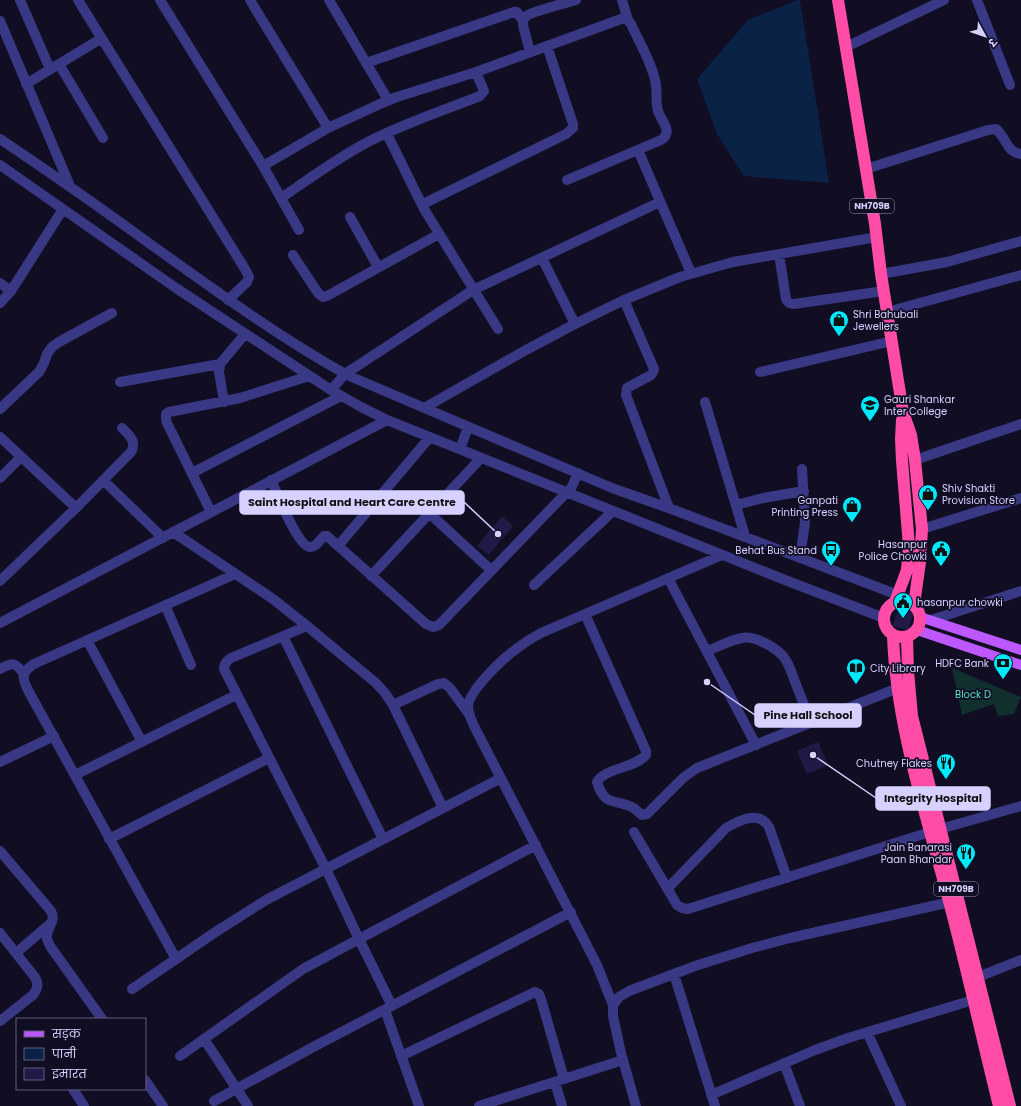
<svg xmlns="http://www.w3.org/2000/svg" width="1021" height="1106" font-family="Poppins,'Noto Sans Devanagari',sans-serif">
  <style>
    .green { fill: #112f2d }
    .water { fill: #0b2247 }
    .building { fill: #221a46 }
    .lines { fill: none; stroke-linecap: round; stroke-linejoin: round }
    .minor { stroke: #393884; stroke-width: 10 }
    .major { stroke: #bd58ff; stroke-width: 10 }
    .highway { stroke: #ff4ca6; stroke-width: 12 }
    .labels { text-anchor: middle; stroke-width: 3.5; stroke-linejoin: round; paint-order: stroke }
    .shield { fill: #110e24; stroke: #9b96bd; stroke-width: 1 }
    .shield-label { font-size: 9px; font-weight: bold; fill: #d6d1ff }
    .poi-label { font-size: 10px; fill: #d6d1ff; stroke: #110e24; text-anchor: end }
    .park-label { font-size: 10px; fill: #5be2bd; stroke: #110e24 }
    .leader { fill: none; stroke: #d6d1ff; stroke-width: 1.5 }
    .callout-dot { fill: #d6d1ff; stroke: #110e24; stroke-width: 1.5 }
    .callout { fill: #d6d1ff; stroke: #d6d1ff; stroke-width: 1.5 }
    .callout-label { font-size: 11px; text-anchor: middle; font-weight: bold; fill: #111 }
  </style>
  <rect width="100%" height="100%" fill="#110e24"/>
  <!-- green -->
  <path class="green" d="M952,668L1021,697L1014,714L998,716L994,704L962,715Z"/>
  <!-- water -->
  <path class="water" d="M798,0H800L829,183L744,176L717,134L697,79L748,20Z"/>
  <!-- building -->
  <path class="building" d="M502,516L513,526L489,555L477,546Z
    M899,609L913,612L909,630L892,626Z
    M818,742L828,765L807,774L797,751Z"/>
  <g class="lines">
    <!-- minor -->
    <path class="minor" d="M20,0L50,69
      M78,0L245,269L249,277L247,282L228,300
      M160,0L263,166L299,230
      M250,0L328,128
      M329,0L388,100
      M622,0L628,20
      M977,0L1010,85
      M0,21L70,186
      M846,47L944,0
      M530,52L523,25C523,22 523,19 526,16C533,11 566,3 576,0
      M366,63L514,12H517L523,21
      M59,64L103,138
      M26,84L102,38
      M387,134L424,209
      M0,139C49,172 98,206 146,241C212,288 277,336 347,375L612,488L674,510L898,595
      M638,150L691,273
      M0,165L176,288L331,390L361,407L387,420L785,580L884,618
      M263,166L328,128L382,103L397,97L476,72L621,19C626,18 628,20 631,24C639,42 651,61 655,80C658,90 655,101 658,111C661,121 674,132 661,140L567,180
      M866,169L988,130L996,129C1006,137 1007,153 1021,154
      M281,198C309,179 336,159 366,143C402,124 442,111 480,96L484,91L476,72
      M350,217L378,267
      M779,254L786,299C788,303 790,304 794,304L884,291
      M293,255L318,293L323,297L327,296L439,234
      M542,258L575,324
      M881,274L947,262L1021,241
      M0,283L11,291
      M624,300L654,369L653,372L651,375L627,388L626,395L669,508
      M0,303L11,291L63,209
      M887,312L1021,275
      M498,329L424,209C423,204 425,203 429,201L566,134L573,128V124L547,46
      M760,372L892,341
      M120,382L220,364
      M331,390L345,374L473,290L660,202
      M224,402L219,372L220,364L245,334
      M705,402L745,536
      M424,408L526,350L575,324L624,300L680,277L733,262L877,237
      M0,409L39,372L44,363L47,354L52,347L59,342L112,313
      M0,437L76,508
      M460,449L468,427
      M915,460L1021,424
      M192,473L341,396
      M0,478L21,457
      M103,480L163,538
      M271,480C277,492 297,546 310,547C316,548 320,539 324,536H327L426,624L433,627L439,625L567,492
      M569,493L578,473
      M736,505L763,498L804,491
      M211,512L167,423L166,419V414L169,412L240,398L309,376
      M429,513L491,570
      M922,529L1021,498
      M173,532L273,599L307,626L376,683L385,693L393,705L443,808
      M338,546L430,437
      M800,557L805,523L802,469
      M371,576L481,458
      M668,578L756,745
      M0,581L76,508L131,452C137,441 129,435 122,428
      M534,585L613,511
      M165,605L191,665
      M585,614L646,751V755C635,768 605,768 597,782C604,806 614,799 632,807C636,809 639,813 642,815L647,814L683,778L697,768L898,688
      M931,620L1021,591
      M0,623L387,420
      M307,626L231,658C227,661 224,663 224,669L326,869L359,939L392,1006
      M283,636L383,839
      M87,640L142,742
      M707,651C718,647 730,640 742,638C754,635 774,647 782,655C785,658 787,662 789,666L811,723
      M0,669C13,662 15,662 24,674
      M393,705L438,684L444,683L450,688L469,714
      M0,762L54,736
      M75,775L236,695
      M940,829L1021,806
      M634,832L677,905L682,908L688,909L930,832
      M109,839L269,758
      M0,851L51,911C57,923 45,928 47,939C48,942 49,943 50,946L102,1019
      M667,889L726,828C740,820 759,810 769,827L787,878
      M0,933L34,976C39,983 38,988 33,995L0,1021
      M16,953L51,923
      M176,959L29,692C22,679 20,673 34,664L235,574
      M674,974L715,1106
      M978,977L1021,960
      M132,989L214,933L266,900L501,778
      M613,1005L597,965L473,724C471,718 468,713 468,706C469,691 502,659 515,650C523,643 532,638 541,633L722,555
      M385,1010L419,1106
      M867,1032L901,1106
      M204,1039L248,1106
      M180,1056L303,969L359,939L536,845
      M401,1056L535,992L539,994L541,999L564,1079
      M784,1063L800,1106
      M145,1080L163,1106
      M555,1082L562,1106
      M73,1089L84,1106
      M711,1095L815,1050L848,1038L973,1000
      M214,1101L317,1045L571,912
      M479,1106L623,1060
      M636,1106L621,1053L613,1016V1005L619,997L629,991L695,966L752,948L790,938L955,901"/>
    <!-- major -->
    <path class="major" d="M920,617L1021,650
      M917,630L1021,665"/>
    <!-- highway -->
    <path class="highway" d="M838,0L875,224L881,274L903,412L911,435L915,460L922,529L920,562L914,605
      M884 619a18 18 0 1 1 36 0a18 18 0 1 1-36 0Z
      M895,602L907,570L909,546L902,461L901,439L902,420
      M893,635C896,726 926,813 949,901C967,969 982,1038 999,1106
      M907,637L908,671L912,716L1010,1106"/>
  </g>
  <!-- icons -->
  <defs>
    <symbol id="shop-pin" viewBox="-11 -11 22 30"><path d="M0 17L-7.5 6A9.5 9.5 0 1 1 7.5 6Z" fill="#00e9fc" stroke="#110e24"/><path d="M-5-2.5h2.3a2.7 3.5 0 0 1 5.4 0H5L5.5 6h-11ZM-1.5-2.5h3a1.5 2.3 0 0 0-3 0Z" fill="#111"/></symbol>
    <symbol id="university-pin" viewBox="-11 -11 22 30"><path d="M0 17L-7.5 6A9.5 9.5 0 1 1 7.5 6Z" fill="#00e9fc" stroke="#110e24"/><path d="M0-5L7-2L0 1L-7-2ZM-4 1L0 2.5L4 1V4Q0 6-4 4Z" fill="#111"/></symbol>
    <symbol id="bus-pin" viewBox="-11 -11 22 30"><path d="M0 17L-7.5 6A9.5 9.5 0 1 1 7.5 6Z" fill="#00e9fc" stroke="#110e24"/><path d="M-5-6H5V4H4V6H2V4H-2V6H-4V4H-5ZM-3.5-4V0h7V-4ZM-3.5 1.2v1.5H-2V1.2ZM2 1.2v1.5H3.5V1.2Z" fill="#111"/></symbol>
    <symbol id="civic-pin" viewBox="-11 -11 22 30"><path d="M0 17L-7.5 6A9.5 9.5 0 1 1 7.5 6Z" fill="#00e9fc" stroke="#110e24"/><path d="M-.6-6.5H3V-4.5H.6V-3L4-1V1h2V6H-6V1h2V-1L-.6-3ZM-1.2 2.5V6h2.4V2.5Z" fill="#111"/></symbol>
    <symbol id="bank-pin" viewBox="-11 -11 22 30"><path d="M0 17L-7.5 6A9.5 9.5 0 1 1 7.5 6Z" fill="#00e9fc" stroke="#110e24"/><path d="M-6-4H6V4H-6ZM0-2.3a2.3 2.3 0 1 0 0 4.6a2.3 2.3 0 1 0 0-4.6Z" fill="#111"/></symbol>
    <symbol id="library-pin" viewBox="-11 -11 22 30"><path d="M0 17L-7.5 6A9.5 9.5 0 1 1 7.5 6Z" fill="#00e9fc" stroke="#110e24"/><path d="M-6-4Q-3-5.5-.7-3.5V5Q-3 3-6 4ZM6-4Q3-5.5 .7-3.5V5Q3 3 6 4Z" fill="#111"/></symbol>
    <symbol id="restaurant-pin" viewBox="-11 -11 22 30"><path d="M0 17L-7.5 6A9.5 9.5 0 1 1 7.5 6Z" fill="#00e9fc" stroke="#110e24"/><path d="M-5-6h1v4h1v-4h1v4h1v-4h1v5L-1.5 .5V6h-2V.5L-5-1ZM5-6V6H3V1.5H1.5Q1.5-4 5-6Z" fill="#111"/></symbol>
  </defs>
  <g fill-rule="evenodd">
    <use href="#shop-pin" x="828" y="309" width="22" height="30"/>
    <use href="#university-pin" x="859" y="394" width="22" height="30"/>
    <use href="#shop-pin" x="917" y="483" width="22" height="30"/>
    <use href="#shop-pin" x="841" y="495" width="22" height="30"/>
    <use href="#bus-pin" x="820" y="539" width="22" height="30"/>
    <use href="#civic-pin" x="930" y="539" width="22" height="30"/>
    <use href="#civic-pin" x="892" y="591" width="22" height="30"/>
    <use href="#bank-pin" x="992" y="652" width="22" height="30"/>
    <use href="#library-pin" x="845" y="657" width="22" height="30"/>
    <use href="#restaurant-pin" x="935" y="752" width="22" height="30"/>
    <use href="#restaurant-pin" x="955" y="842" width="22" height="30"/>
  </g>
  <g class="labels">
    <!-- shield labels -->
    <g class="shield">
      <rect x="850" y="199" width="44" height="14" rx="3"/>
      <rect x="934" y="882" width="44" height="14" rx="3"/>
    </g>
    <g class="shield-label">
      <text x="872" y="209">NH709B</text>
      <text x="956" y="892">NH709B</text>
    </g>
    <!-- poi labels -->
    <g class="poi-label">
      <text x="853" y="318" text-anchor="start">Shri Bahubali<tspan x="853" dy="12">Jewellers</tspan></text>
      <text x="884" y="403" text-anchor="start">Gauri Shankar<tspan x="884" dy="12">Inter College</tspan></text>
      <text x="942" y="492" text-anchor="start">Shiv Shakti<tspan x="942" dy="12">Provision Store</tspan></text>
      <text x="838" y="504">Ganpati<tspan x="838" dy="12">Printing Press</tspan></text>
      <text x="927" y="548">Hasanpur<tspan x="927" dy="12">Police Chowki</tspan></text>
      <text x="817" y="554">Behat Bus Stand</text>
      <text x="917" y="606" text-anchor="start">hasanpur chowki</text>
      <text x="989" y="667">HDFC Bank</text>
      <text x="870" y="672" text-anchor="start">City Library</text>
      <text x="932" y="767">Chutney Flakes</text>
      <text x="952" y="851">Jain Banarasi<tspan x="952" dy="12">Paan Bhandar</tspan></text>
    </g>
    <!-- park labels -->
    <g class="park-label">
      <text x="973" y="698">Block D</text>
    </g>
  </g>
  <!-- callouts -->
  <path class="leader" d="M498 534L464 502M707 682L755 715M813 755L876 798"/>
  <g class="callout-dot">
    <circle cx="498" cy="534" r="4"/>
    <circle cx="707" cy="682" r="4"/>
    <circle cx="813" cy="755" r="4"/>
  </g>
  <g class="callout">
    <rect x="240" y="491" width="224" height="23" rx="4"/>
    <rect x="755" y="704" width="106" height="23" rx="4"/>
    <rect x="876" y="787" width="114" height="23" rx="4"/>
  </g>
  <g class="callout-label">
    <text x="352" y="506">Saint Hospital and Heart Care Centre</text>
    <text x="808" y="719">Pine Hall School</text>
    <text x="933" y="802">Integrity Hospital</text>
  </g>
  <!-- legend -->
  <rect x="16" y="1018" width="130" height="72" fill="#110e24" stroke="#605c7c"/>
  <rect x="24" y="1031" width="20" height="6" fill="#bd58ff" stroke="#605c7c"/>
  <text x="52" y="1038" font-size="12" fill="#d6d1ff">सड़क</text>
  <rect x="24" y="1048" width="20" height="12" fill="#0b2247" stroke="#605c7c"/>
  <text x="52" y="1058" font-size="12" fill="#d6d1ff">पानी</text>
  <rect x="24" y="1068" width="20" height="12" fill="#221a46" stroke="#605c7c"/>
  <text x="52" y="1078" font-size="12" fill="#d6d1ff">इमारत</text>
  <!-- north arrow -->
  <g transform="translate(985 36) rotate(130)" stroke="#110e24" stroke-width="3" paint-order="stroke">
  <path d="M0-3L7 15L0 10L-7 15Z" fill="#d6d1ff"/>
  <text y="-6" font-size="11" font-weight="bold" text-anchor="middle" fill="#d6d1ff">उ</text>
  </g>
</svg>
